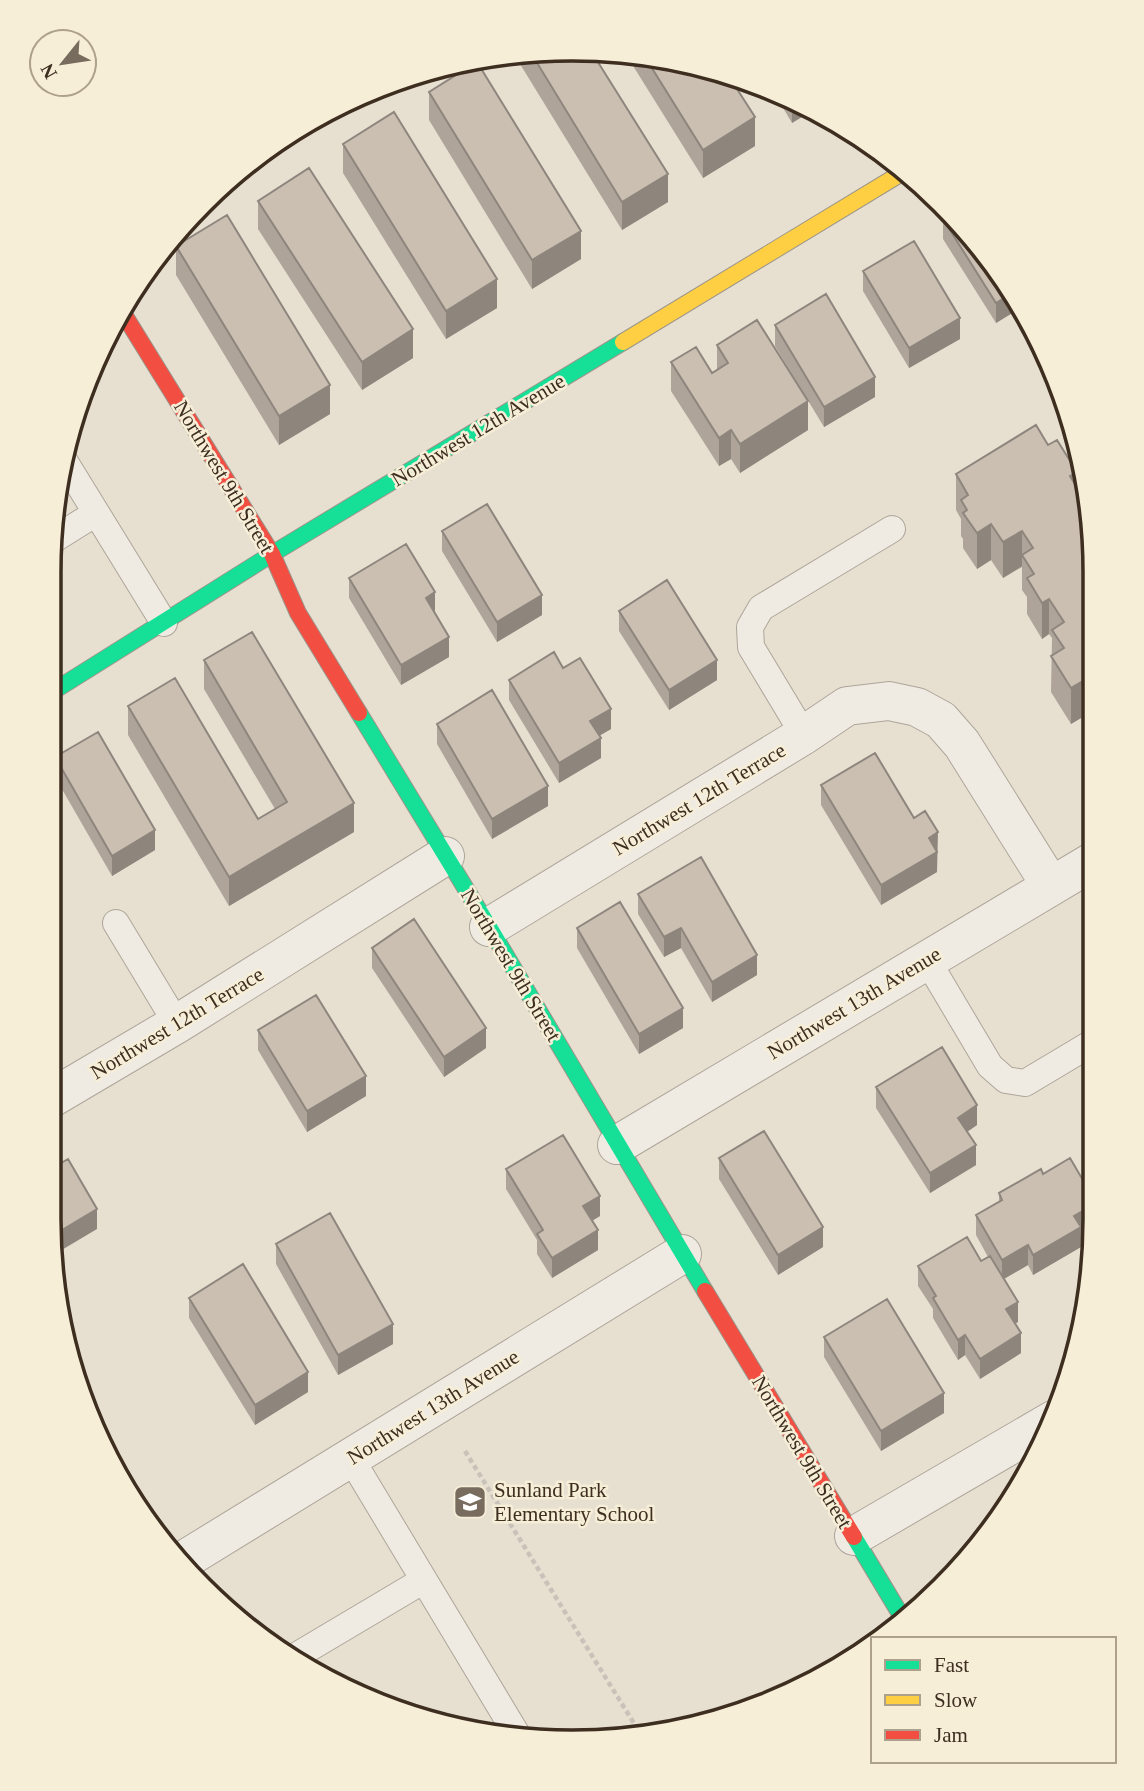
<svg xmlns="http://www.w3.org/2000/svg" width="1144" height="1791" font-family="Georgia,serif">
  <style>
    .lines { fill: none; stroke-linecap: round; stroke-linejoin: round }
    .lane-casing { stroke: #ada599; stroke-width: 28 }
    .street-casing { stroke: #ada599; stroke-width: 40 }
    .fast-casing { stroke: #9c958a; stroke-width: 18 }
    .slow-casing { stroke: #9c958a; stroke-width: 18 }
    .jam-casing { stroke: #9c958a; stroke-width: 18 }
    .path { stroke: #c8c2b9; stroke-width: 4.5; stroke-dasharray: 5 3.5; stroke-linecap: butt }
    .lane { stroke: #efebe3; stroke-width: 26 }
    .street { stroke: #efebe3; stroke-width: 38 }
    .fast { stroke: #16e098; stroke-width: 16 }
    .slow { stroke: #ffcf43; stroke-width: 16 }
    .jam { stroke: #f24e42; stroke-width: 16 }
    .wall { fill: #afa499 }
    .shaded-wall { fill: #8e867d }
    .building { fill: #cbbfb2; stroke: #8e867d; stroke-width: 2 }
    .labels { text-anchor: middle; stroke-width: 5; stroke-linejoin: round; paint-order: stroke }
    .street-label { font-size: 21px; fill: #3d2e20; stroke: #f7eed8 }
    .poi-label { font-size: 21px; fill: #3d2e20; stroke: #f7eed8; text-anchor: start }
    .rim { fill: none; stroke: #3d2e20; stroke-width: 3.5 }
  </style>
  <rect width="100%" height="100%" fill="#e7e0d1"/>
  <g class="lines">
    <defs>
      <path id="lane" d="M65,462L164,623
        M53,540L96,513
        M804,735L751,647L750,627L761,608L892,529
        M116,923L177,1024
        M927,960L990,1066L1006,1080L1025,1083L1092,1043
        M350,1457L516,1733
        M296,1656L424,1580"/>
      <path id="street" d="M489,927L804,735L847,706L889,701L917,707L941,720L962,744L1051,886
        M50,1099L177,1024L445,856
        M617,1145L1092,862
        M854,1536L1055,1419
        M184,1560L682,1254"/>
      <path id="fast" d="M52,692L272,554L623,342
        M359,713L489,927L705,1291
        M854,1537L902,1617"/>
      <path id="slow" d="M623,342L905,171"/>
      <path id="jam" d="M123,313L272,554L298,613L359,713
        M705,1291L854,1537"/>
    </defs>
    <!-- lane casing -->
    <use href="#lane" class="lane-casing"/>
    <!-- street casing -->
    <use href="#street" class="street-casing"/>
    <!-- fast casing -->
    <use href="#fast" class="fast-casing"/>
    <!-- slow casing -->
    <use href="#slow" class="slow-casing"/>
    <!-- jam casing -->
    <use href="#jam" class="jam-casing"/>
    <!-- path -->
    <path class="path" d="M465,1451L640,1733"/>
    <!-- lane -->
    <use href="#lane" class="lane"/>
    <!-- street -->
    <use href="#street" class="street"/>
    <!-- fast -->
    <use href="#fast" class="fast"/>
    <!-- slow -->
    <use href="#slow" class="slow"/>
    <!-- jam -->
    <use href="#jam" class="jam"/>
  </g>
  <!-- wall -->
  <path class="wall" d="M591,51L668,202L622,230L520,64V53Z
    M625,53L708,67L755,146L703,178Z
    M773,91L804,103L792,123Z
    M429,92L581,259L532,289L429,120Z
    M343,144L497,308L446,339L343,173Z
    M258,201L413,358L362,390L258,229Z
    M943,219L965,227L1022,307L996,323L943,239Z
    M176,246L330,414L279,445L176,275Z
    M863,271L960,339L909,368L863,291Z
    M775,325L875,397L824,427L775,346Z
    M717,345L808,430L740,473L731,459L719,466L671,391V362L712,373L717,370Z
    M1048,445L1077,488L1083,508L1094,537L1093,735L1092,736L1081,718L1071,724L1051,692L1052,638L1049,634L1042,639L1027,614V597L1022,590V567L1003,578L991,560L977,569L963,548V539L961,536V519L956,510V474Z
    M442,531L542,615L497,642L442,551Z
    M349,578L435,612L449,657L401,685L349,598Z
    M619,611L717,680L669,710L619,631Z
    M204,660L354,832L229,906L128,735V706L258,819L275,809L204,689Z
    M563,668L611,729L599,736L601,758L559,783L509,700V680Z
    M437,724L548,806L492,839L437,744Z
    M55,757L155,850L112,876L55,777Z
    M821,785L914,818L938,852L937,853V872L881,905L821,805Z
    M638,894L757,975L712,1002L681,948L664,957L638,914Z
    M577,928L683,1028L639,1054L577,948Z
    M372,948L486,1048L444,1077L372,968Z
    M258,1030L366,1096L307,1132L258,1050Z
    M876,1087L977,1125L967,1132L976,1165L930,1193L876,1108Z
    M1091,1145V1170L1089,1166V1146Z
    M719,1158L823,1247L778,1275L719,1179Z
    M506,1169L600,1216L592,1221L598,1250L552,1278L537,1254V1240L506,1189Z
    M999,1193L1081,1232V1247L1033,1275L1028,1265L1004,1279L1018,1322L1015,1323L1021,1353L980,1379L965,1355L958,1360L933,1318V1309L918,1286V1266L981,1261L988,1257L976,1235V1215L999,1202Z
    M276,1244L393,1344L338,1375L276,1264Z
    M189,1298L308,1392L255,1425L189,1318Z
    M824,1337L944,1413L881,1451L824,1357Z"/>
  <!-- shaded-wall -->
  <path class="shaded-wall" d="M356,98L314,124V117Z
    M792,99L804,103L814,110L792,123Z
    M755,117V146L703,178V150Z
    M281,140V147L228,180V178Z
    M668,174V202L622,230V202Z
    M581,231V259L532,289V260Z
    M497,279V308L446,339V311Z
    M1012,293L1022,307L996,323V303Z
    M960,318V339L909,368V348Z
    M413,329V358L362,390V362Z
    M875,377V397L824,427V407Z
    M330,385V414L279,445V416Z
    M808,401V430L740,473V444Z
    M731,430V459L719,466V438Z
    M1077,472V507L1070,476Z
    M1083,497V533L1078,500Z
    M991,524V560L977,569V533Z
    M1022,531V566L1003,578V542Z
    M435,592V612L426,598Z
    M542,595V615L497,642V622Z
    M1049,599V634L1042,639V603Z
    M449,637V657L401,685V665Z
    M717,660V680L669,710V690Z
    M1081,682V718L1071,724V688Z
    M1092,700H1093V735L1092,736Z
    M611,709V729L590,741V721Z
    M601,738V758L559,783V763Z
    M548,786V806L492,839V819Z
    M354,803V832L229,906V877Z
    M155,830V850L112,876V856Z
    M938,832L937,872L881,905V885L929,838Z
    M59,850V870L51,875V855Z
    M681,928V948L664,957V937Z
    M757,955V975L712,1002V982Z
    M683,1008V1028L639,1054V1034Z
    M486,1028V1048L444,1077V1057Z
    M366,1076V1096L307,1132V1111Z
    M977,1105V1125L958,1138V1118Z
    M976,1145V1165L930,1193V1173Z
    M600,1196V1216L583,1226V1206Z
    M1091,1206V1227L1081,1232V1247L1033,1275V1255L1074,1216Z
    M97,1209V1229L55,1254L52,1236Z
    M823,1227V1247L778,1275V1255Z
    M598,1230V1250L552,1278V1258Z
    M1028,1245V1265L1002,1280V1260Z
    M1018,1302V1322L1006,1329V1309Z
    M393,1324V1344L338,1375V1355Z
    M1021,1333V1353L980,1379V1359Z
    M965,1335V1355L958,1360V1340Z
    M308,1372V1392L255,1425V1405Z
    M944,1393V1413L881,1451V1431Z"/>
  <!-- building -->
  <path class="building" d="M591,51L668,174L622,202L531,53Z
    M645,57L708,67L728,75L755,117L703,150Z
    M477,62L581,231L532,260L429,92Z
    M394,112L497,279L446,311L343,144Z
    M309,168L413,329L362,362L258,201Z
    M951,214L965,227L1012,293L996,303L943,219Z
    M227,215L330,385L279,416L176,246Z
    M914,241L960,318L909,348L863,271Z
    M826,294L875,377L824,407L775,325Z
    M757,320L808,401L740,444L731,430L719,438L671,362L696,347L712,373L728,363L717,345Z
    M1036,425L1048,445L1057,440L1077,472L1070,476L1083,497L1078,500L1085,512L1089,509L1094,537L1093,700H1092L1081,682L1071,688L1051,656L1064,648L1052,630L1064,622L1049,599L1042,603L1027,578L1034,574L1022,555L1033,548L1022,531L1003,542L991,524L977,533L963,513L967,510L961,500L968,495L956,474Z
    M487,504L542,595L497,622L442,531Z
    M406,544L435,592L426,598L449,637L401,665L349,578Z
    M667,580L717,660L669,690L619,611Z
    M252,632L354,803L229,877L128,706L175,678L258,819L287,802L204,660Z
    M554,652L563,668L580,658L611,709L590,721L601,738L559,763L509,680Z
    M492,690L548,786L492,819L437,724Z
    M98,732L155,830L112,856L55,757Z
    M875,753L914,818L925,811L938,832L929,838L937,852L881,885L821,785Z
    M51,837L59,850L51,855Z
    M701,857L757,955L712,982L681,928L664,937L638,894Z
    M620,902L683,1008L639,1034L577,928Z
    M414,919L486,1028L444,1057L372,948Z
    M316,995L366,1076L307,1111L258,1030Z
    M942,1047L977,1105L958,1118L976,1145L930,1173L876,1087Z
    M764,1131L823,1227L778,1255L719,1158Z
    M563,1135L600,1196L583,1206L598,1230L552,1258L537,1234L543,1230L506,1169Z
    M1070,1158L1091,1194V1206L1074,1216L1081,1227L1033,1255L1028,1245L1002,1260L976,1215L1002,1200L999,1193L1041,1169L1043,1174Z
    M68,1159L97,1209L52,1236L49,1219V1170Z
    M330,1213L393,1324L338,1355L276,1244Z
    M967,1237L981,1261L990,1256L1018,1302L1006,1309L1021,1333L980,1359L965,1335L958,1340L933,1298L936,1296L918,1266Z
    M243,1264L308,1372L255,1405L189,1298Z
    M887,1299L944,1393L881,1431L824,1337Z"/>
  <!-- icons -->
  <defs>
    <symbol id="school-square" viewBox="-11 -11 22 22"><rect x="-9" y="-9" width="18" height="18" rx="4" fill="#786c5e" stroke="#f7eed8"/><path d="M0-5L7-2L0 1L-7-2ZM-4 1L0 2.5L4 1V4Q0 6-4 4Z" fill="#fff"/></symbol>
  </defs>
  <g fill-rule="evenodd">
    <use href="#school-square" x="451" y="1483" width="38" height="38"/>
  </g>
  <g class="labels">
    <!-- street labels -->
    <g class="street-label">
      <text transform="translate(478 430) rotate(-31)" y="7">Northwest 12th Avenue</text>
      <text transform="translate(224 477) rotate(59)" y="7">Northwest 9th Street</text>
      <text transform="translate(699 799) rotate(-31)" y="7">Northwest 12th Terrace</text>
      <text transform="translate(511 965) rotate(59)" y="7">Northwest 9th Street</text>
      <text transform="translate(854 1003) rotate(-31)" y="7">Northwest 13th Avenue</text>
      <text transform="translate(177 1023) rotate(-31)" y="7">Northwest 12th Terrace</text>
      <text transform="translate(433 1407) rotate(-32)" y="7">Northwest 13th Avenue</text>
      <text transform="translate(802 1452) rotate(59)" y="7">Northwest 9th Street</text>
    </g>
    <!-- poi labels -->
    <g class="poi-label">
      <text x="494" y="1497">Sunland Park<tspan x="494" dy="24">Elementary School</tspan></text>
    </g>
  </g>
  <!-- crop -->
  <path d="M0 0H1144V1791H0ZM572 61H572A511 511 0 0 1 1083 572V1219A511 511 0 0 1 572 1730H572A511 511 0 0 1 61 1219V572A511 511 0 0 1 572 61Z" fill="#f7eed8" fill-rule="evenodd"/>
  <path class="rim" d="M572 61H572A511 511 0 0 1 1083 572V1219A511 511 0 0 1 572 1730H572A511 511 0 0 1 61 1219V572A511 511 0 0 1 572 61Z"/>
  <!-- legend -->
  <rect x="871" y="1637" width="245" height="126" fill="#f7eed8" stroke="#ada18e" stroke-width="2"/>
  <rect x="885" y="1660" width="35" height="10" fill="#16e098" stroke="#ada18e" stroke-width="2"/>
  <text x="934" y="1672" font-size="21" fill="#3d2e20">Fast</text>
  <rect x="885" y="1695" width="35" height="10" fill="#ffcf43" stroke="#ada18e" stroke-width="2"/>
  <text x="934" y="1707" font-size="21" fill="#3d2e20">Slow</text>
  <rect x="885" y="1730" width="35" height="10" fill="#f24e42" stroke="#ada18e" stroke-width="2"/>
  <text x="934" y="1742" font-size="21" fill="#3d2e20">Jam</text>
  <!-- north arrow -->
  <g transform="translate(63 63) rotate(240)"><circle r="33" fill="#f7eed8" stroke="#ada18e" stroke-width="2"/>
  <path d="M0-5L12 26L0 18L-12 26Z" fill="#786c5e"/>
  <text y="-10" font-size="19" font-weight="bold" text-anchor="middle" fill="#3d2e20">N</text>
  </g>
</svg>
